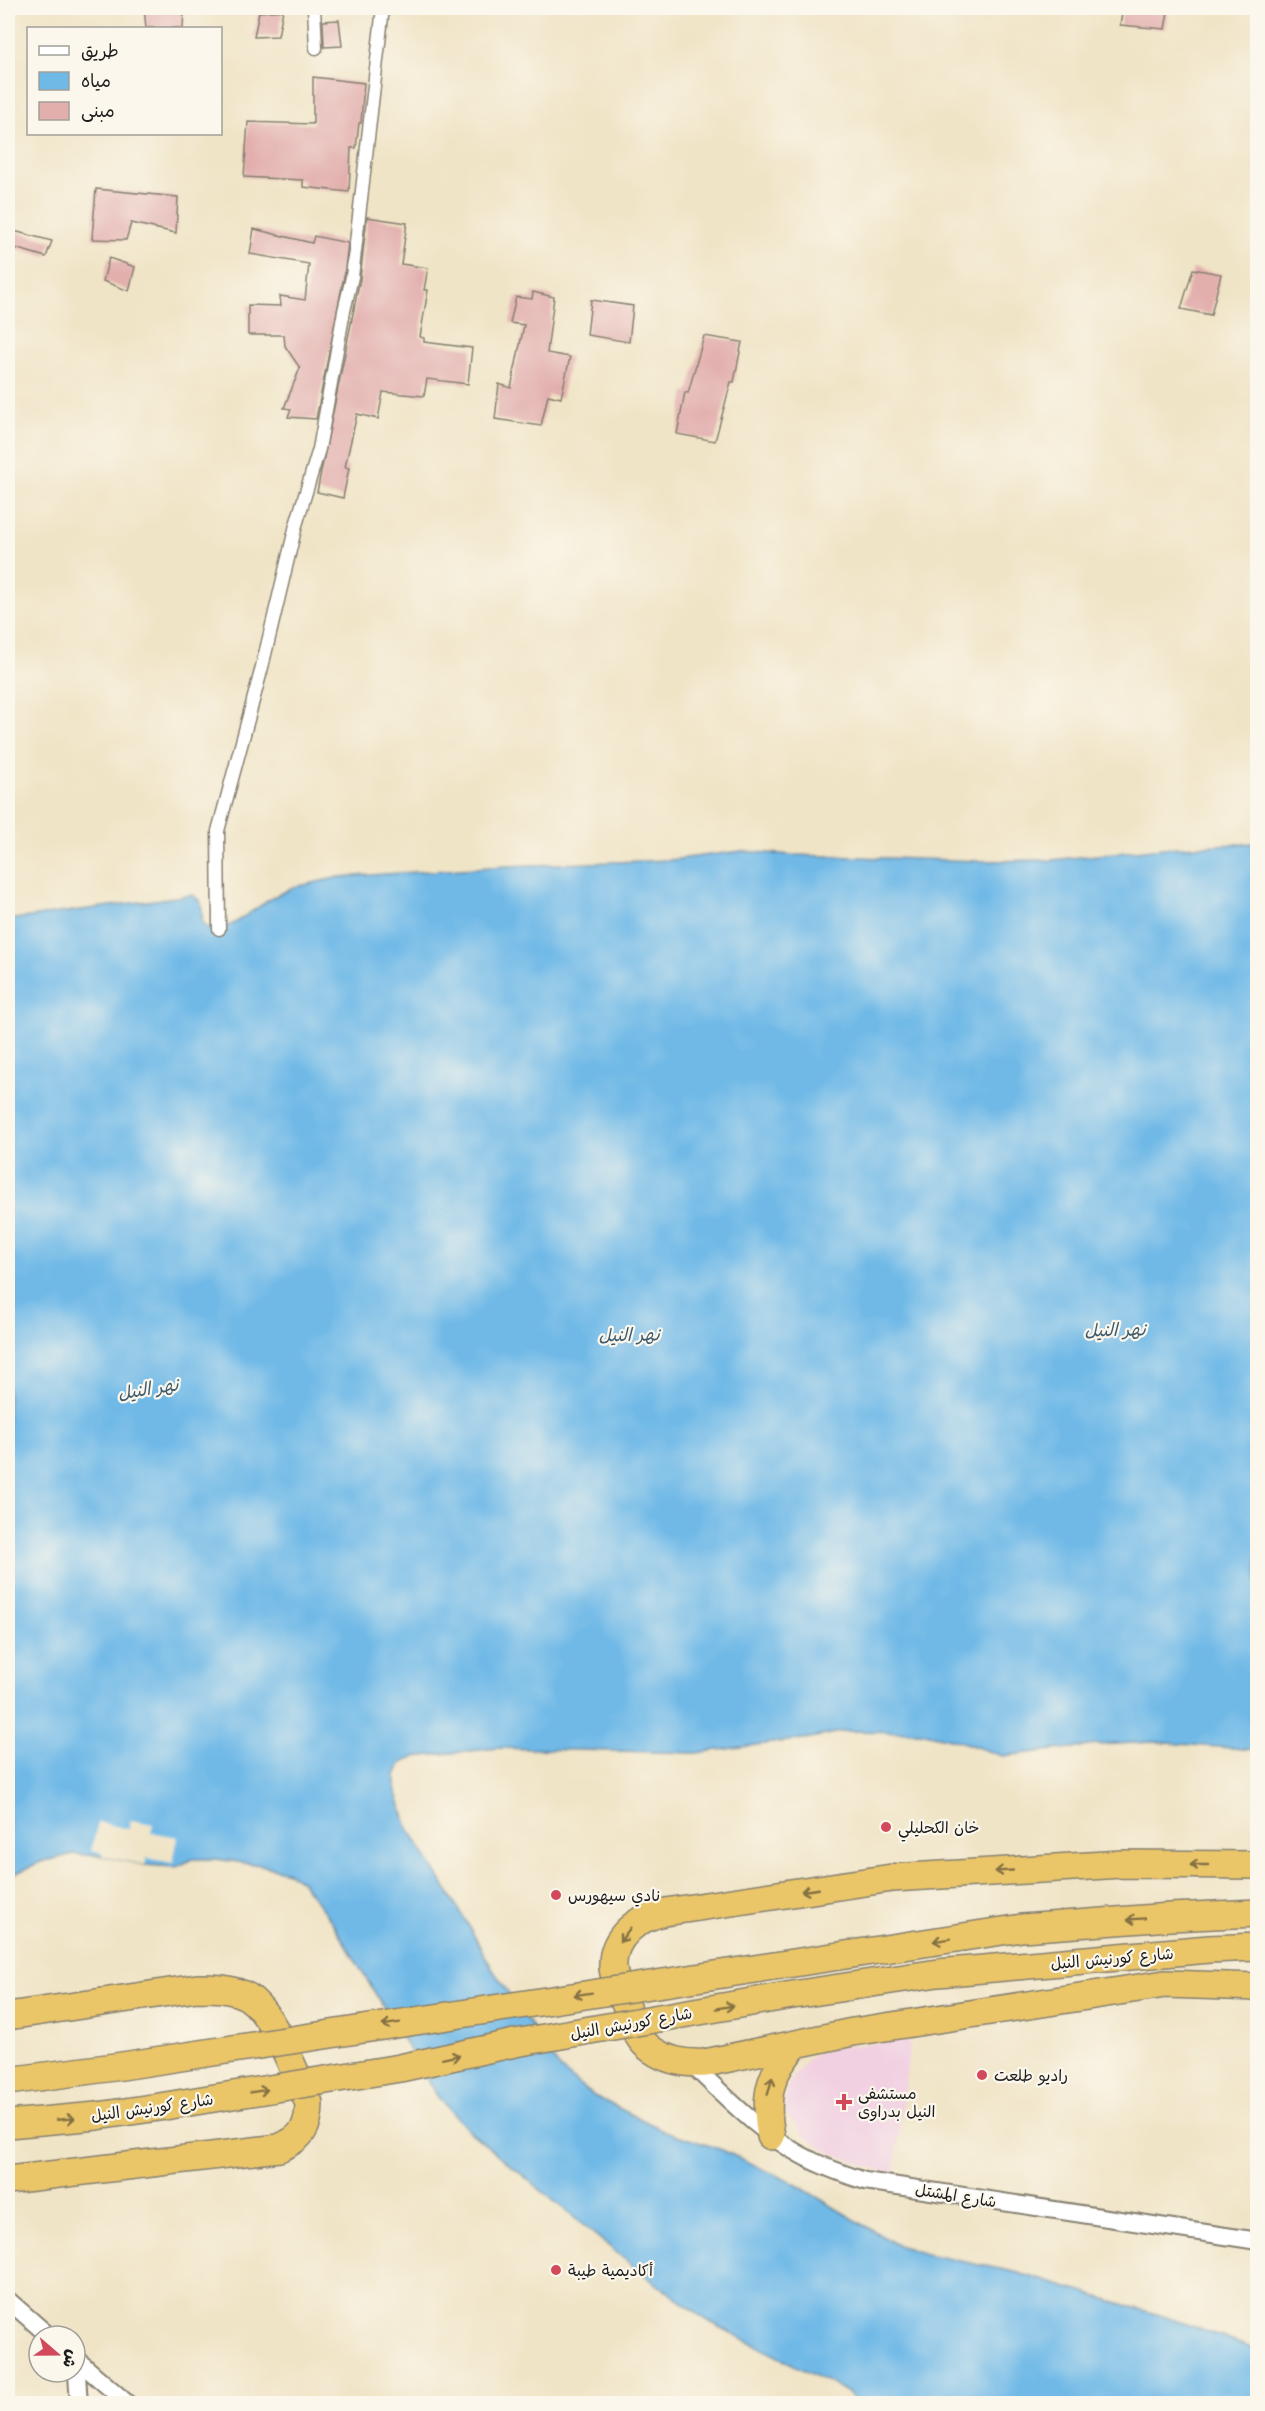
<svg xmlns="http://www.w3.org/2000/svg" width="1265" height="2411" font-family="'Comic Neue','Playpen Sans Arabic',sans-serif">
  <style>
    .built { fill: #f1d0e2 }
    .water { fill: #6fb9e7; stroke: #466a82; stroke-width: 1.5 }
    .pier { fill: #f0e4c6 }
    .building { fill: #e2afad }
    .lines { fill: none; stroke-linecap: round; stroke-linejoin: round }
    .pedestrian-casing { stroke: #868071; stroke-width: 15 }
    .minor-casing { stroke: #868071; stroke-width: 20 }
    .trunk-casing { stroke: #868071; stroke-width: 30 }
    .pedestrian { stroke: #fff; stroke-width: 12 }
    .minor { stroke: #fff; stroke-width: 16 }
    .trunk { stroke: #ebc669; stroke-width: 27 }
    .trunk-bridge-casing { stroke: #868071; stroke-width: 30; stroke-linecap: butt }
    .trunk-bridge { stroke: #ebc669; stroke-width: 27 }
    .oneway { stroke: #847142 }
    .poi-dot { fill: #d1495b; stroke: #fbf7ec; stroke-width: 2 }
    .labels { text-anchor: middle; stroke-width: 4.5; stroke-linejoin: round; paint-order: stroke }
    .poi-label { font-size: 16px; fill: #1c1c1c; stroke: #fbf7ec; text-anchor: start }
    .street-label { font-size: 16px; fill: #1c1c1c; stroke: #fbf7ec }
    .water-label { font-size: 18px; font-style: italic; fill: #3d5b6d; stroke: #fbf7ec }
  </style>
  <rect width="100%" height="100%" fill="#fbf7ec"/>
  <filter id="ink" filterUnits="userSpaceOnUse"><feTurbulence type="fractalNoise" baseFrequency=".0167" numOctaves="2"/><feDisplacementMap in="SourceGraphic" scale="12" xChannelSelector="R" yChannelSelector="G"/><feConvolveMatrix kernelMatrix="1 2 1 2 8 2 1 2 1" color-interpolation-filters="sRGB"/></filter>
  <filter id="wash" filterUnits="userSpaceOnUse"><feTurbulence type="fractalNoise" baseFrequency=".008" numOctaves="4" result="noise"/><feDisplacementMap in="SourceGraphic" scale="24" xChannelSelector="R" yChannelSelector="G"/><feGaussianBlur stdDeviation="1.35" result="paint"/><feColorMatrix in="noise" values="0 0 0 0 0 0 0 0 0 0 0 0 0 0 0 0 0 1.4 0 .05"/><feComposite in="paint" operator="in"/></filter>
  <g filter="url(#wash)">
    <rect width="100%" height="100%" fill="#f0e4c6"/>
    <!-- built -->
    <path class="built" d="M910,2040L894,2175L830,2153L806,2137L786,2113V2090L797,2072L814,2053L839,2047Z"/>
    <!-- water -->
    <path class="water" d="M1257,843V1750L1154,1742L1097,1745L1002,1756L959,1741L921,1732L846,1731L810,1738L696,1753L498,1748L413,1757L401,1764L396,1775V1790L408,1828L466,1921L493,1970L561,2070L594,2096L665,2131L722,2150L795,2184L897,2245L925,2254L1015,2272L1169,2318L1257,2350V2403H856L847,2392L708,2321L640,2272L469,2131L438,2097L332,1922L302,1882L288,1872L261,1865L215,1859H193L176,1867L145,1865L102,1856L74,1854L40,1862L8,1877V920L192,895C204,901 202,911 202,923L209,929H219L233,924L275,896L295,887L340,877L507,866L670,860L742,851L792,855L981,861L1052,860L1163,848Z"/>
    <!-- pier -->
    <path class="pier" d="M131,1820L153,1824L151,1832L178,1837L173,1863L147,1858L145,1865L102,1856V1853L91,1851L98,1822L129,1829Z"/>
    <g id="blocks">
      <!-- building -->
      <path class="building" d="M144,8H184L183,28H146Z
        M1123,8H1163V11L1168,12L1165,29L1120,25Z
        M283,10L278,36L254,37L259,12Z
        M339,20L342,46L324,47L323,21Z
        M313,77L364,83L361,123H359L356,148H351L349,192L303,187V180L244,177L248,122L313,124Z
        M96,189L178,197L176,233L131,223L126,240L92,239Z
        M367,217L407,223L401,264L428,268L424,290H428L420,337L424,338V342L472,348L468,384L427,379L424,396L383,392L378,419L357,414L345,467L349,468L343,498L317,492L360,279Z
        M254,229L312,243L314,236L348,243L344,276L316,419L288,417L291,409L284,408L300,368L285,346L284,335H248V305L281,306L280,296L305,300L309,264L250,254Z
        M10,230L52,241L46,257L8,246Z
        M109,258L135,267L129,291L103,281Z
        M1193,269L1221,274L1211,315L1181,309Z
        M533,292L554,297L547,353L570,357L561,398L548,395L541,426L495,419L499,384L511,388L524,325L510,323L516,297L532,299Z
        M591,300L633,306L629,342L587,335Z
        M704,336L742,342L734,382H731L715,441L677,434L685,392L688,393Z"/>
    </g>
  </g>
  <g filter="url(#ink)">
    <use href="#blocks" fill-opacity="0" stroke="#868071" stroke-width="1.5"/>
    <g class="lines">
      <defs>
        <path id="pedestrian" d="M314,8L316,48
          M219,929L218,831L261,671L296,525L319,449L344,311L352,277L383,8"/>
        <path id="minor" d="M690,2063C725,2096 759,2132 801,2155C821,2166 843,2174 865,2181L1258,2241
          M8,2300L49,2336
          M75,2358L128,2404
          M76,2359L79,2404"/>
        <path id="trunk" d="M1258,1865L1122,1864L892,1878L665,1912C638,1917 611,1937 613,1968C614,1980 622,1995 627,2007C633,2024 636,2039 652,2050C668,2061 687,2064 705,2063L853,2032L1165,1984L1258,1987
          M8,2016L197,1988C215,1988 232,1988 248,1997C275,2015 294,2073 309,2103C309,2128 302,2138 279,2148L8,2180
          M771,2136C764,2097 769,2073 796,2044"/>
      </defs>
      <!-- pedestrian casing -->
      <use href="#pedestrian" class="pedestrian-casing"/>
      <!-- minor casing -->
      <use href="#minor" class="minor-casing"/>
      <!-- trunk casing -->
      <use href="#trunk" class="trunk-casing"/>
      <!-- pedestrian -->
      <use href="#pedestrian" class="pedestrian"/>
      <!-- minor -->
      <use href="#minor" class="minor"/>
      <!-- trunk -->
      <use href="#trunk" class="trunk"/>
      <defs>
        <path id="trunk-bridge" d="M8,2081L122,2066L1022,1928L1170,1917L1258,1913
          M8,2124L97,2116L159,2107L400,2068L515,2043L786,1996L938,1973L1209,1949L1258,1947"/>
      </defs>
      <!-- trunk-bridge casing -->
      <use href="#trunk-bridge" class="trunk-bridge-casing"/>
      <!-- trunk-bridge -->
      <use href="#trunk-bridge" class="trunk-bridge"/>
    </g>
    <!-- one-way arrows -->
    <defs><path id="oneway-shaft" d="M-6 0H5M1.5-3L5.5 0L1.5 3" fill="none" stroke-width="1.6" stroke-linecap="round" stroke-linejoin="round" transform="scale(1.5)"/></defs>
    <g class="oneway">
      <use href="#oneway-shaft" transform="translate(1199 1865) rotate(-180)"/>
      <use href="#oneway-shaft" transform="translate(1004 1871) rotate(177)"/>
      <use href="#oneway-shaft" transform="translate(810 1890) rotate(172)"/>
      <use href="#oneway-shaft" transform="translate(1136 1919) rotate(176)"/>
      <use href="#oneway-shaft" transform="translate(625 1935) rotate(127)"/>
      <use href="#oneway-shaft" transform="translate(942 1940) rotate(171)"/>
      <use href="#oneway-shaft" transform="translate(583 1994) rotate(171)"/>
      <use href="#oneway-shaft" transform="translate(725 2007) rotate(-10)"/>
      <use href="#oneway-shaft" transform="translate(391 2024) rotate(171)"/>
      <use href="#oneway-shaft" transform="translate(451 2057) rotate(-12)"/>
      <use href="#oneway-shaft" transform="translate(770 2086) rotate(-75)"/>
      <use href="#oneway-shaft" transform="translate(259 2091) rotate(-9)"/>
      <use href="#oneway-shaft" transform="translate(66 2119) rotate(-5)"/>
    </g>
  </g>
  <!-- markers -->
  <g class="poi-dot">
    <circle cx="886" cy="1827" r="6"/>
    <circle cx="556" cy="1895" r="6"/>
    <circle cx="982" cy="2075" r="6"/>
    <path d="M841 2093h6v6h6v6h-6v6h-6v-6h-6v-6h6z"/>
    <circle cx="556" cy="2270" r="6"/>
  </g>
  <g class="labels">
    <!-- poi labels -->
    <g class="poi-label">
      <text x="898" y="1833">خان الكحليلي</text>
      <text x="568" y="1901">نادي سيهورس</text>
      <text x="994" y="2081">راديو طلعت</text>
      <text x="858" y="2099">مستشفى<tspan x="858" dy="18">النيل بدراوى</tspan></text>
      <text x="568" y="2276">أكاديمية طيبة</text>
    </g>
    <!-- street labels -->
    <g class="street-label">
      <text transform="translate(1112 1958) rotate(-5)" y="6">شارع كورنيش النيل</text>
      <text transform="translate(631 2023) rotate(-10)" y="6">شارع كورنيش النيل</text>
      <text transform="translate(152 2107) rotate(-8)" y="6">شارع كورنيش النيل</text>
      <text transform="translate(956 2195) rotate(9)" y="6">شارع المشتل</text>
    </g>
    <!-- water labels -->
    <g class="water-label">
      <text transform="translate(1115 1330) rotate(-1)" y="6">نهر النيل</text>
      <text transform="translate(629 1335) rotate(-1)" y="6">نهر النيل</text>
      <text transform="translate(148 1389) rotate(-9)" y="6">نهر النيل</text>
    </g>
  </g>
  <!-- margin -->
  <rect width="1265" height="2411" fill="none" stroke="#fbf7ec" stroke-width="30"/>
  <!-- legend -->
  <rect x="27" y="27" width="195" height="108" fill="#fbf7ec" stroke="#a29f99" stroke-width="1.5"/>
  <rect x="39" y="46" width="30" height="9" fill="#ffffff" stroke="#a29f99" stroke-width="1.5"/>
  <text x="81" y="57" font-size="18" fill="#1c1c1c">طريق</text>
  <rect x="39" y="72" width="30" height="18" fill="#6fb9e7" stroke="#a29f99" stroke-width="1.5"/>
  <text x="81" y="87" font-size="18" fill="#1c1c1c">مياه</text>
  <rect x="39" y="102" width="30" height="18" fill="#e2afad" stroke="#a29f99" stroke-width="1.5"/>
  <text x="81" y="117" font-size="18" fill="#1c1c1c">مبنى</text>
  <!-- north arrow -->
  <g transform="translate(57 2354) rotate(110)"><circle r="28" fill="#fbf7ec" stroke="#a29f99" stroke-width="1.5"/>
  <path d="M0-4.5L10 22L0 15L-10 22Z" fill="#d1495b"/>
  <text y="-9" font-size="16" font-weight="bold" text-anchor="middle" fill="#1c1c1c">ش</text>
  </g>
</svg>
